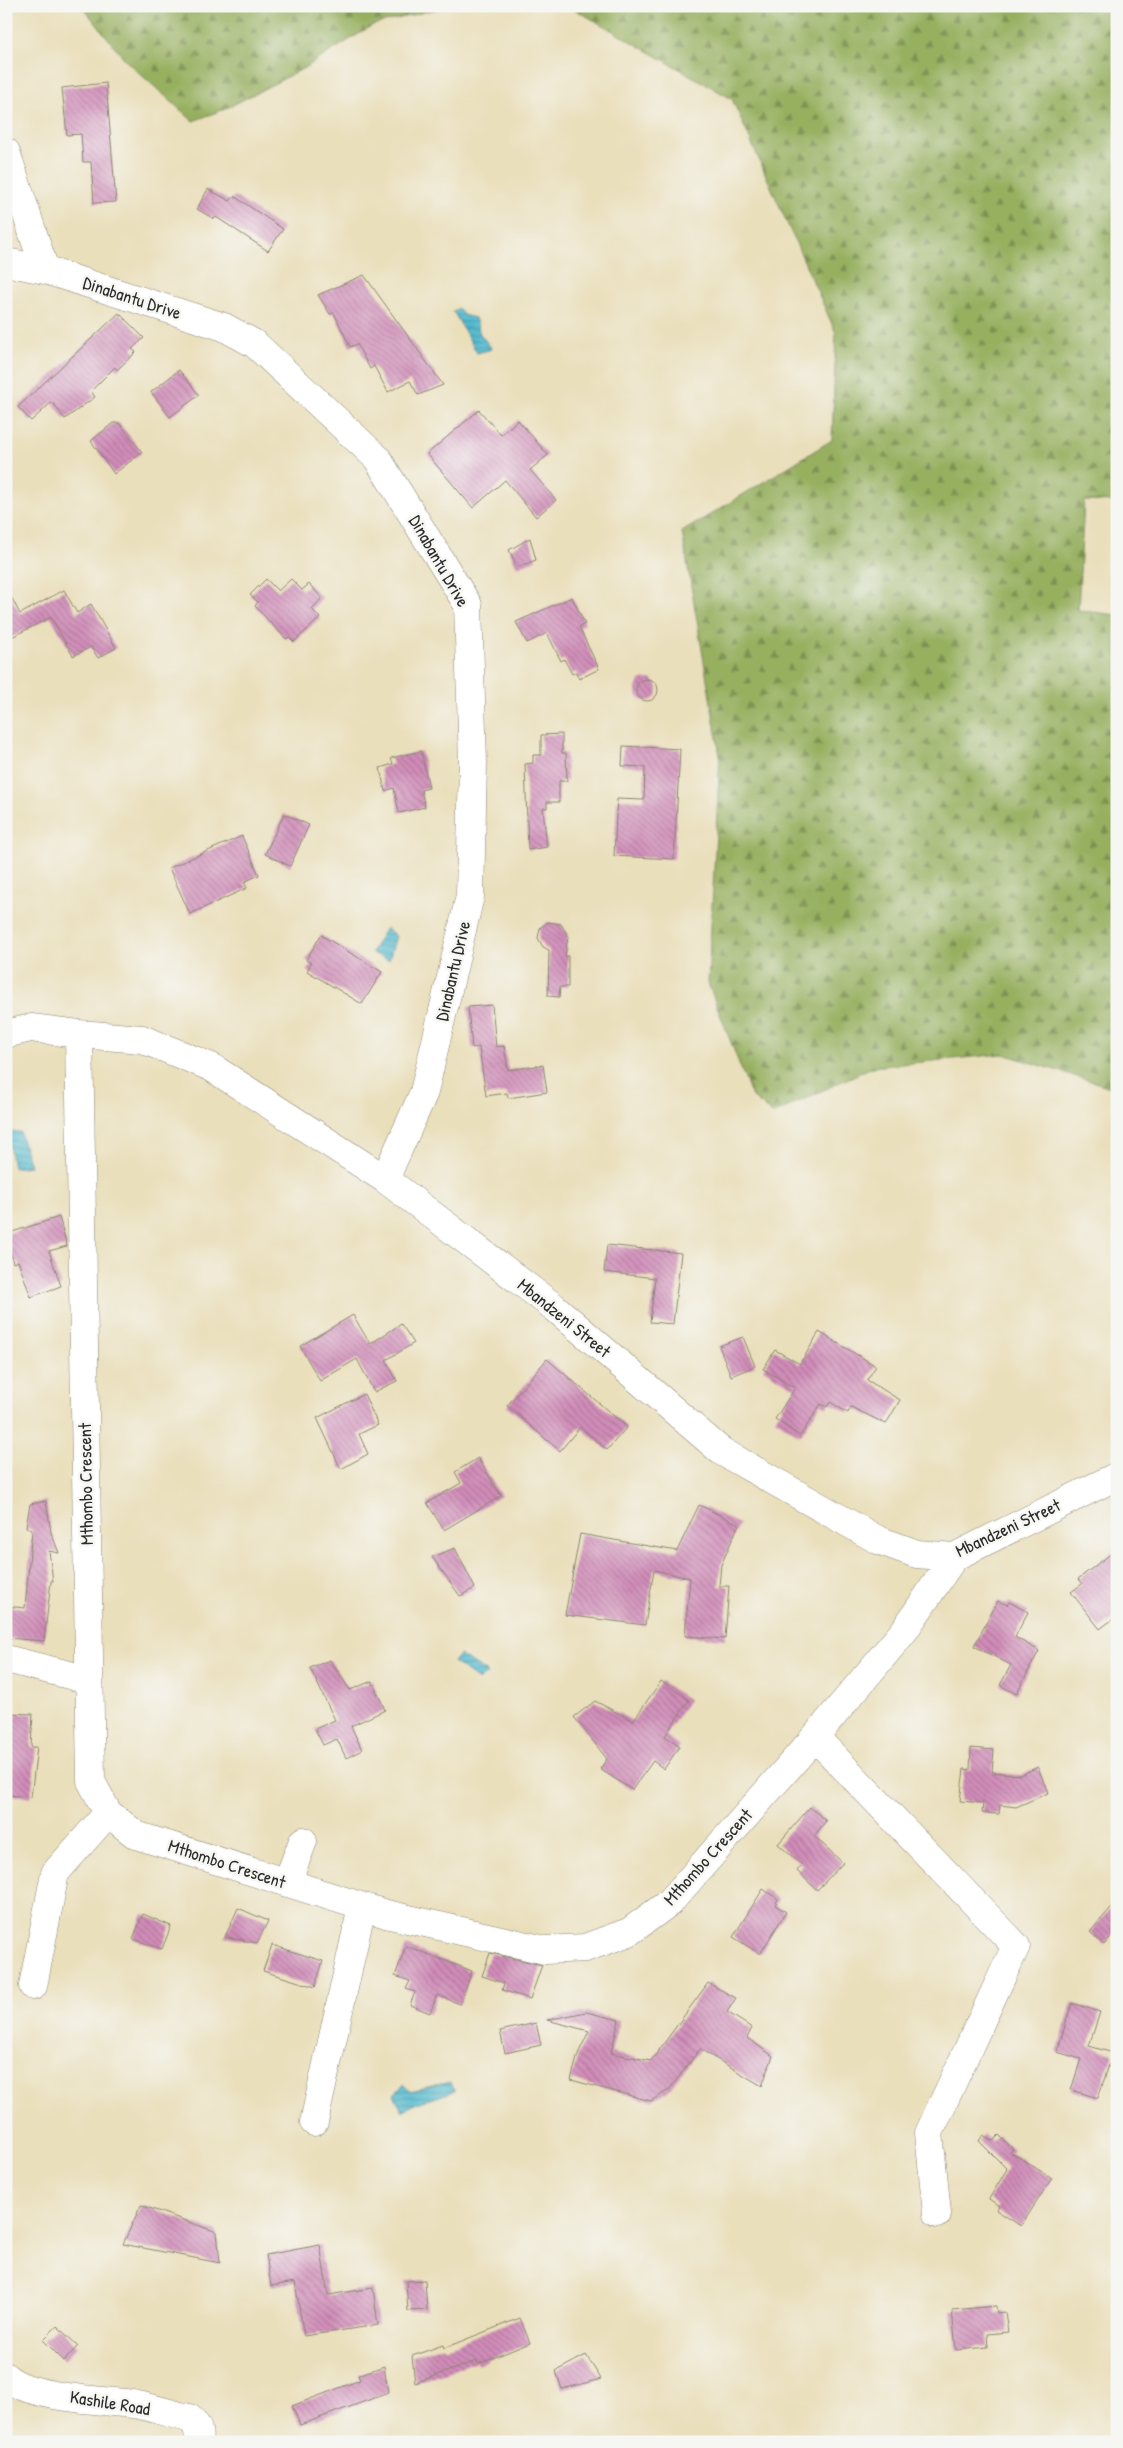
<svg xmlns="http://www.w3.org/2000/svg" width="1123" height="2448" font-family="'Patrick Hand',sans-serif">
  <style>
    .forest { fill: url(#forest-firs); stroke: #616e46 }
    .water { fill: url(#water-rules); stroke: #3e727d }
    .building { fill: url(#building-back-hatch) }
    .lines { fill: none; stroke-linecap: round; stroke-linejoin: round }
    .minor-casing { stroke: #8a8573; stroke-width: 29 }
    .minor { stroke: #fff; stroke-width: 28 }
    .labels { text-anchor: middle; stroke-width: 5; stroke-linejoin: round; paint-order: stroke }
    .street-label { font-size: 18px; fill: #2b2b2b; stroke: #f6f6f2 }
  </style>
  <defs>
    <pattern id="forest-firs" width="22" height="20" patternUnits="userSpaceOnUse" patternTransform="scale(1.25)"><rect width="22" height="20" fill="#97b061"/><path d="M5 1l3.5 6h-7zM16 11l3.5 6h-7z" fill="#7b8f50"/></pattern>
    <pattern id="water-rules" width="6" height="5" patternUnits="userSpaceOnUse" patternTransform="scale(1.25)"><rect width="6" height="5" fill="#52bacf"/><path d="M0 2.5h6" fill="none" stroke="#4497a8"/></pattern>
    <pattern id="building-back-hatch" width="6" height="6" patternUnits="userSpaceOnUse" patternTransform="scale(1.25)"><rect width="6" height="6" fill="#d18db9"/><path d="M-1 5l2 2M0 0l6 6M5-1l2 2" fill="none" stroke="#aa7397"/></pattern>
  </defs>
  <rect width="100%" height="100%" fill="#f6f6f2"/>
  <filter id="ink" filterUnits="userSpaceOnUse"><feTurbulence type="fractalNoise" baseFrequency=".02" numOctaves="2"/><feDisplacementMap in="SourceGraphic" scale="10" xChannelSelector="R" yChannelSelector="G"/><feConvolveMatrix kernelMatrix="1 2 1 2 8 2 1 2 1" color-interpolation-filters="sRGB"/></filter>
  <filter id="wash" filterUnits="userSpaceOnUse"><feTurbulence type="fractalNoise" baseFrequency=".0096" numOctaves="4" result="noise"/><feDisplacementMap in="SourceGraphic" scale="20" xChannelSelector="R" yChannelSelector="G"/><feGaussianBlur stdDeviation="1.12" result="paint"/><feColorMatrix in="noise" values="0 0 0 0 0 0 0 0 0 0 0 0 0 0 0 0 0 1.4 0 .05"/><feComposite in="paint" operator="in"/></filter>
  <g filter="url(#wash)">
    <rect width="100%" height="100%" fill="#eadfbb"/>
    <!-- forest -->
    <path class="forest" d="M82,6H448L373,25L306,67L225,109L193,121L127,62Z
      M569,6H1117V502L1084,501L1078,610L1117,615V1089L1003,1054L872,1067L773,1114L752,1097L708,983L720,756L682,532L832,440L836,333L732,99Z"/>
    <!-- water -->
    <path class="water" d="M459,309L463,315L475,318L480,334L492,349L477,353L453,311Z
      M386,928L396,936L389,960L371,953Z
      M7,1131L20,1132L30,1166L13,1168Z
      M459,1655L488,1673L479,1680L453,1662Z
      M450,2082L455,2091L417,2103L402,2111L394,2094L404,2085L410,2091Z"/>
    <g id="blocks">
      <!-- building -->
      <path class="building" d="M106,83L116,202L94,203L91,162H83L81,134L67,135L62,88Z
        M208,189L230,201L234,196L283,229L268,251L216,217L214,219L197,209Z
        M364,275L443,385L418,395L410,381L388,392L374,366L370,369L357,344L350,347L334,313L330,314L318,295Z
        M119,313L144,338L132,349L136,352L117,370L115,367L91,391L95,397L65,419L52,402L31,421L18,407Z
        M179,370L199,395L170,417L151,392Z
        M479,410L501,435L518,420L548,455L530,470L556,500L536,517L505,480L473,508L427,454Z
        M113,423H119L142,452L114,474L91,441Z
        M530,538L536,560L517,567L509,550Z
        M266,579L278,591L291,579L302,590L309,584L322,598L312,609L320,618L294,642L289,637L286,639L255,606L258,602L250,595Z
        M6,587L20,614L64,590L77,613L91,604L116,648L98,658L91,647L73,656L51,617L6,640Z
        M572,597L585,624L579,627L599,669L579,679L576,672L572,674L564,659L561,661L547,633L527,643L516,622Z
        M636 690a11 11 0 1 1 22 0a11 11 0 1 1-22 0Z
        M562,734V753H566L567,781H559V802H547V808H543L547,847L528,850L525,764L533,763V755H541V735Z
        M623,746L680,749L674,859L614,856L617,799L644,800L645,767L622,766Z
        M421,751L429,788L421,790L425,807L399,813L394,788L385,791L380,768L393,764L391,758Z
        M284,814L309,825L290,866L265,854Z
        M242,836L259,875L244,882L247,888L190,914L169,868Z
        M548,922L561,924L568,936L565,956H568V987H560L559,997L548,996L549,950L543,947L538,938L540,928Z
        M321,935L382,972L362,1004L307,971L311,963L306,960Z
        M492,1005L496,1047L504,1046L508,1070L543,1065L547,1092L508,1098L507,1093L486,1096L479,1047L472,1048L468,1007Z
        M59,1217L67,1246L49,1251L61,1286L31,1297L18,1261L13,1263L6,1234Z
        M607,1245L681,1253L673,1324L650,1322L655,1278L604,1272Z
        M353,1315L370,1344L401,1324L414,1343L386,1360L397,1381L374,1392L357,1359L320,1381L300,1346Z
        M819,1332L876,1366L867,1380L900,1400L886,1424L851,1407L848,1413L830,1402L827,1407L821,1404L800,1436L775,1419L795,1388L763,1369L775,1350L800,1364Z
        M743,1337L755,1366L731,1376L719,1346Z
        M547,1359L627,1427L607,1450L580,1427L560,1451L507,1406Z
        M364,1394L378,1425L359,1434L368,1454L341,1469L317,1418Z
        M478,1458L501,1496L444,1530L427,1503L461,1483L455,1472Z
        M46,1501L51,1532L59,1553L49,1551L53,1581H51L44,1641L6,1638V1606L25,1608L32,1530L26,1527L30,1504Z
        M699,1505L739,1524L721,1565L719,1586H729L725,1639L685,1636L690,1578L654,1570L645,1625L565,1615L580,1534L677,1551Z
        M455,1548L475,1588L460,1596L432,1557Z
        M1117,1549V1616L1100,1629L1071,1592L1082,1584L1078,1579Z
        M998,1601L1007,1605L1009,1602L1028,1612L1015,1637L1039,1651L1016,1694L1000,1685L1011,1665L974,1646Z
        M330,1660L350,1690L372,1681L385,1710L351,1726L362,1750L346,1758L337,1739L323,1745L315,1729L335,1720L310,1668Z
        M661,1681L689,1700L665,1736L680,1746L664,1769L653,1761L632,1790L600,1769L607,1759L574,1717L595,1701L633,1721Z
        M6,1713L33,1714L31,1747H37L31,1797L6,1795Z
        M971,1748L994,1750L992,1772L1020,1775L1038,1767L1048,1793L1016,1807L1000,1805L999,1814L982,1813L983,1803L960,1801L964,1769L970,1770Z
        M810,1807L826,1821L814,1836L843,1863L817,1890L797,1871L802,1865L778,1844Z
        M763,1889L778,1899L775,1905L786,1912L760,1954L733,1937Z
        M1117,1901V1930L1104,1945L1090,1932Z
        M238,1908L268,1921L257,1943L225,1937Z
        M143,1914L171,1926L162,1949L133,1939Z
        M272,1945L323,1961L315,1987L263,1971Z
        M406,1946L472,1971L460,2004L437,1995L430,2013L410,2005L415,1992L406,1989L410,1981L395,1976Z
        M490,1953L542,1965L530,1999L502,1990L504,1983L482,1976Z
        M708,1983L736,1998L727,2012L752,2028L747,2038L773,2056L762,2086L700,2049L669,2090L651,2101L571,2080L578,2054L589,2031L547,2020L586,2012L619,2020L611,2053L651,2061Z
        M1072,2003L1100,2012L1089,2046L1113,2053L1098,2098L1071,2090L1081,2059L1057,2052Z
        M536,2023L541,2045L505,2053L500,2031Z
        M983,2135L993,2141L999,2135L1013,2149L1010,2152L1052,2178L1021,2226L996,2210L999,2206L989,2199L1007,2169L979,2141Z
        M141,2205L217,2232L220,2263L123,2244Z
        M320,2245L328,2295L373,2288L378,2325L304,2336L295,2282L271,2286L266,2255Z
        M425,2280L427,2310L408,2311L406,2281Z
        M996,2306L997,2313L1005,2312L1008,2332L987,2334L988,2347L956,2350L952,2310Z
        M520,2318L530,2343L478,2364L477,2361L415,2383L412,2356L443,2345L444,2348Z
        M57,2326L78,2346L64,2361L43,2340Z
        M586,2355L601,2379L562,2389L556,2371Z
        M384,2366L388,2393L300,2425L292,2406L360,2380L358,2375Z"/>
    </g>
  </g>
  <g filter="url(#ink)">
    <use href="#blocks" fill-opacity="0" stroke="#8a8573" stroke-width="1"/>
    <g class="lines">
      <defs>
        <path id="minor" d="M6,152L45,270
          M6,262L45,270L224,327L255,344L377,458L468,605L473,763L470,896L424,1092L385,1179
          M6,1034L31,1028L79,1034L142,1039L211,1067L385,1179L554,1307L721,1451L878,1540L917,1554L954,1557L1117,1476
          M79,1034L91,1781L108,1813L136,1835L386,1914L545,1950L585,1948L629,1932L670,1902L815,1737L904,1631L954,1557
          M6,1659L89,1680
          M815,1737L1016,1946L929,2133L937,2214
          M287,1883L303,1841
          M33,1986L55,1873L108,1813
          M314,2122L362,1907
          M6,2377C29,2398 101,2400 133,2404C152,2407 170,2414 189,2418C197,2424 200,2432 198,2442"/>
      </defs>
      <!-- minor casing -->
      <use href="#minor" class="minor-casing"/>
      <!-- minor -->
      <use href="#minor" class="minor"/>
    </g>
  </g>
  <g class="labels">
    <!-- street labels -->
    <g class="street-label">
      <text transform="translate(132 298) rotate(18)" y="6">Dinabantu Drive</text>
      <text transform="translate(439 561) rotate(60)" y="6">Dinabantu Drive</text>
      <text transform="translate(453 971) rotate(-77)" y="6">Dinabantu Drive</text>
      <text transform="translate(564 1318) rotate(39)" y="6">Mbandzeni Street</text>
      <text transform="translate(86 1484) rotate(-91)" y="6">Mthombo Crescent</text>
      <text transform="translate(1008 1528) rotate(-25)" y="6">Mbandzeni Street</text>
      <text transform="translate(708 1857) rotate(-48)" y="6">Mthombo Crescent</text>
      <text transform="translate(227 1864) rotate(18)" y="6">Mthombo Crescent</text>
      <text transform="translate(110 2403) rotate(9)" y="6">Kashile Road</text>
    </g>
  </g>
  <!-- margin -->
  <rect width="1123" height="2448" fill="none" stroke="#f6f6f2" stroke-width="25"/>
</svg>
